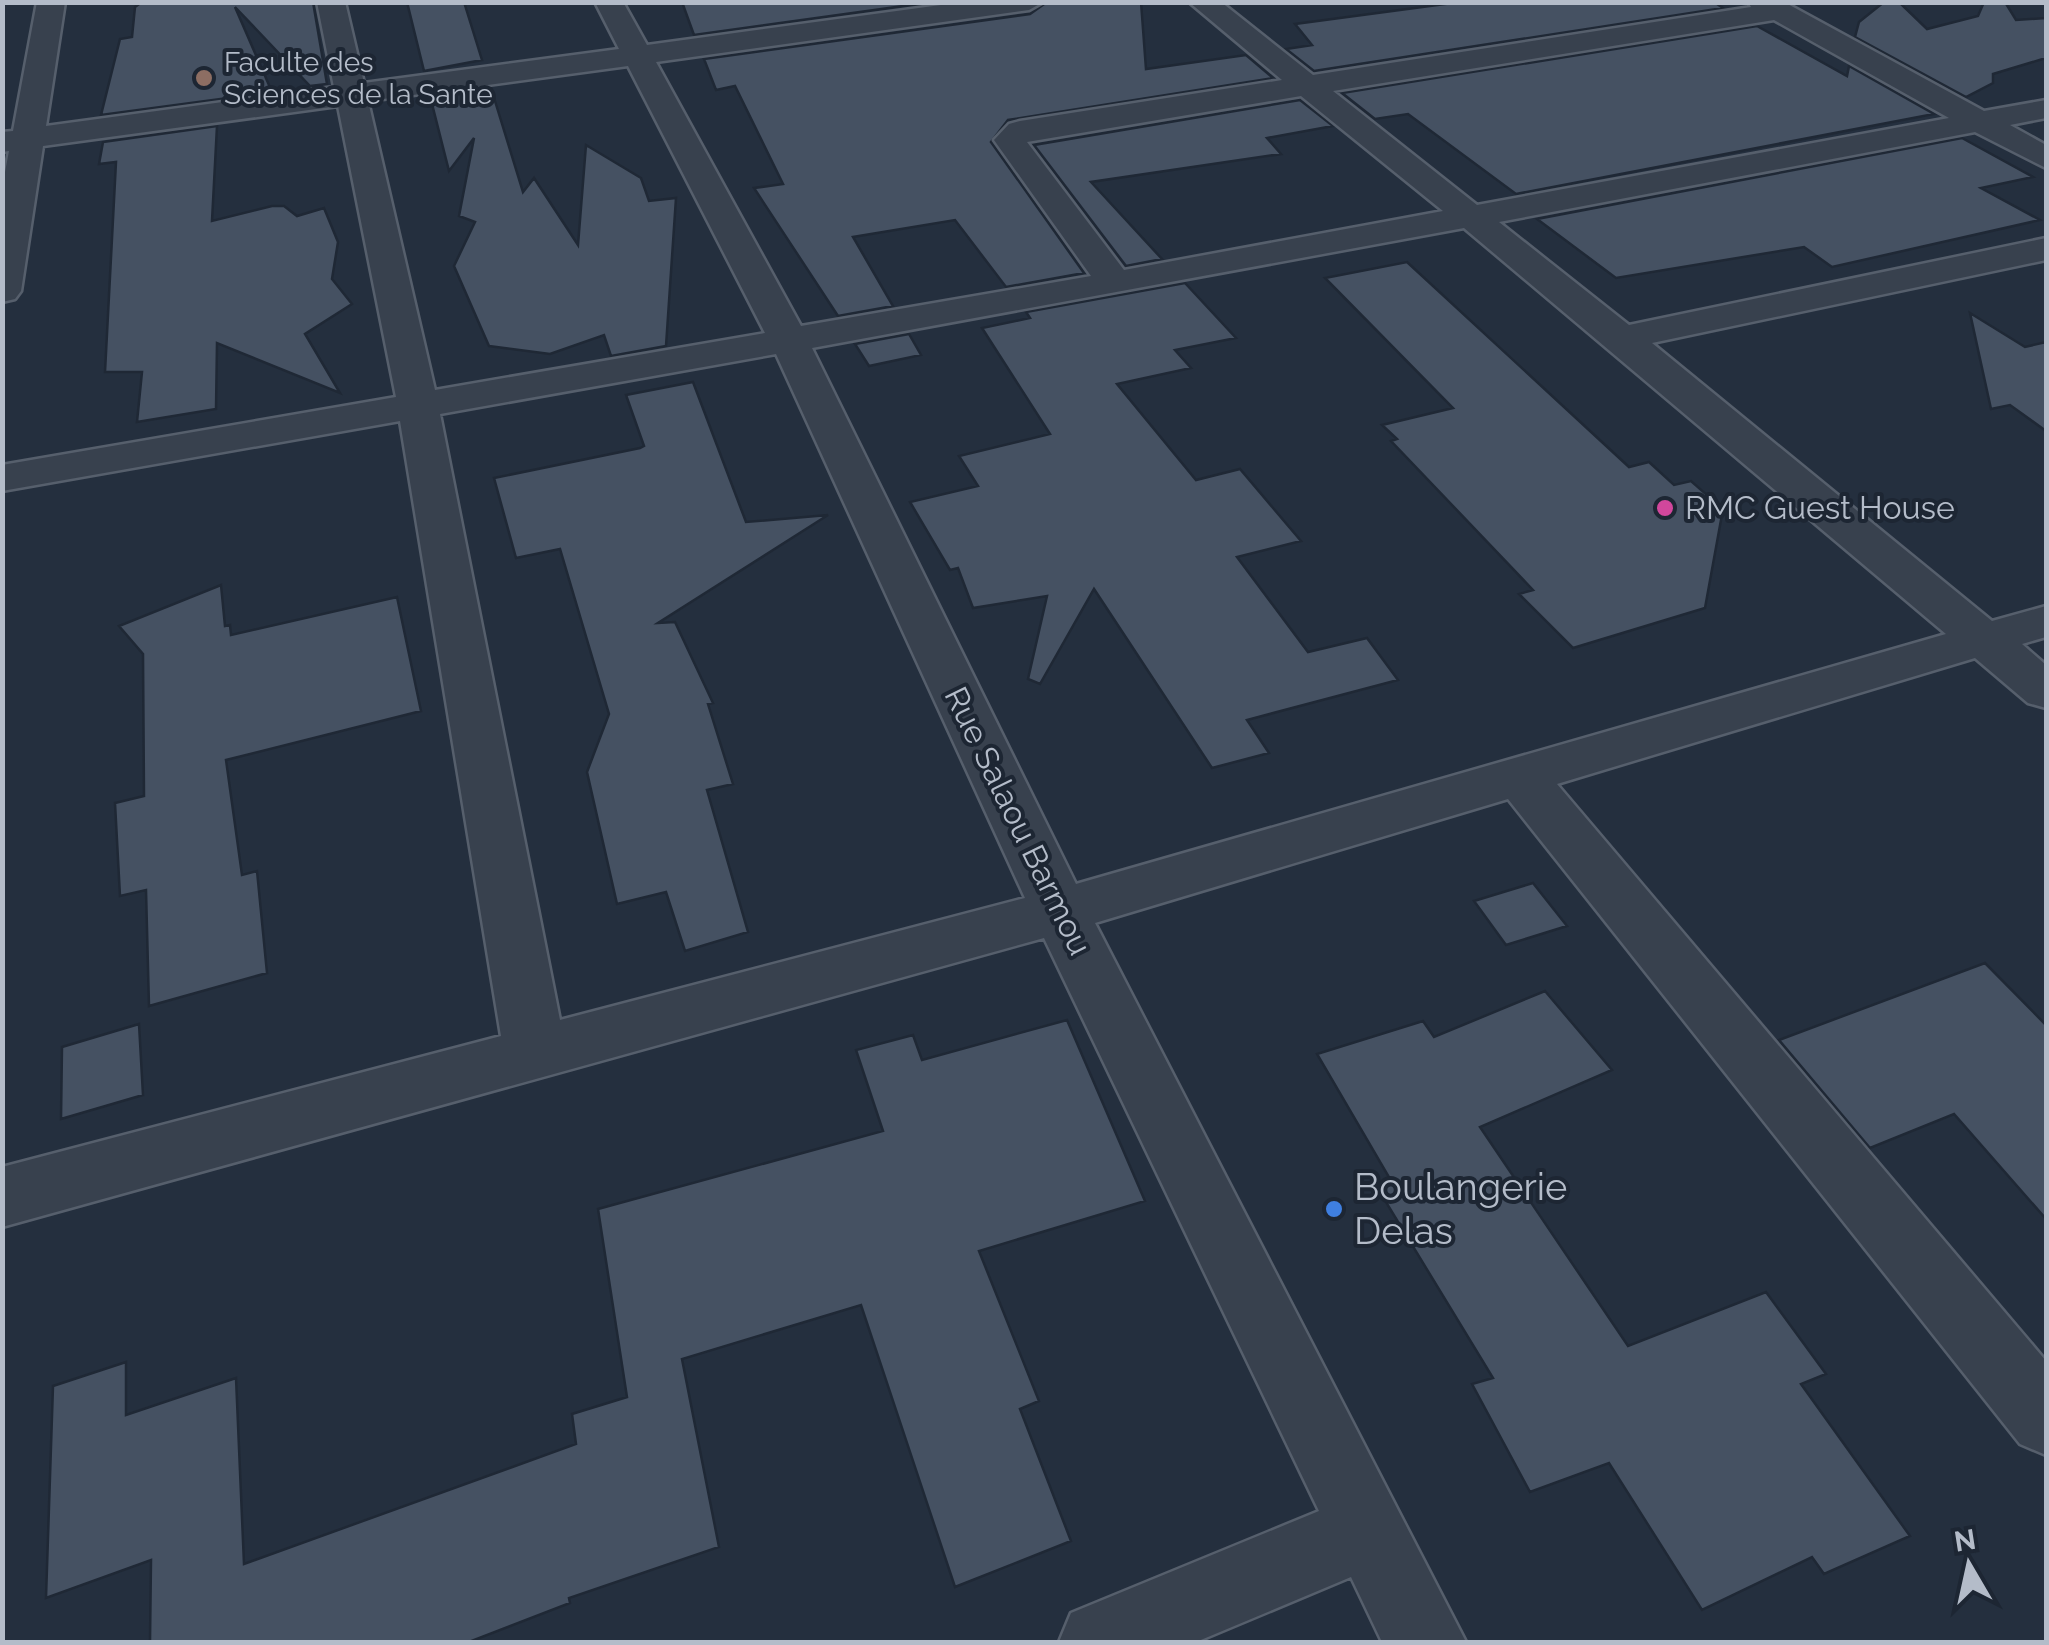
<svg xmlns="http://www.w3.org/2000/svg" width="2049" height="1645" font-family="Raleway,sans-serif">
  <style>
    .building { fill: #455162; stroke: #1f2835; stroke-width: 2.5 }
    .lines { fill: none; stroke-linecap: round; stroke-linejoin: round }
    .minor-casing { stroke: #565f6c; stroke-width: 5 }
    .minor { fill: #38414e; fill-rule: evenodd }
    .education-dot { fill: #8d6e63; stroke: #1d2633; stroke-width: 4 }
    .hotel-dot { fill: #d1479c; stroke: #1d2633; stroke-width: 4 }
    .shop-dot { fill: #3f7fe0; stroke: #1d2633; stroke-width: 4 }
    .labels { text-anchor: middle; stroke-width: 8; stroke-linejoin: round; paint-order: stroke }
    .far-poi-label { font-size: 28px; fill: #b4bcc9; stroke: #1d2633; text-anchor: start }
    .poi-label { font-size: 32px; fill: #b4bcc9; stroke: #1d2633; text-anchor: start }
    .street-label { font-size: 32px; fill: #b4bcc9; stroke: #1d2633 }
    .near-poi-label { font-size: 38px; fill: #b4bcc9; stroke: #1d2633; text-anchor: start }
  </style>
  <rect width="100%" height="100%" fill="#242f3e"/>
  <!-- building -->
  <path class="building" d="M142,2H313L327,84L310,86L235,7L272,92L101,115L120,39L132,37L135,7Z
    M407,2H464L482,60L424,71Z
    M682,2H932L694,35Z
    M1047,2H1141L1146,69L1246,55L1273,78L1008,120L991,142L1084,273L1006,287L955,220L853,237L893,306L838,316L754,188L783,184L735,86L716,90L704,59L1030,14Z
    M1460,2H1714L1723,8L1314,71L1286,49L1312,45L1295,24Z
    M1884,2H1899L1927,29L1978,16L1984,2H2005L2016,20L2046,18V58L1993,74V83L1966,97L1855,37L1859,22Z
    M1757,26L1847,76L1849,66L1934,114L1516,194L1408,114L1375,119L1342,93Z
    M491,88L523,192L534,178L578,245L586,145L641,178L649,201L676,198L666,346L611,356L604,335L550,354L489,346L454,266L475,222L459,216L474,138L449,171L430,96L476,90L482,98L484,89Z
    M1300,100L1333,126L1267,138L1281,154L1091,182L1162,259L1126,266L1034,145Z
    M217,126L212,221L272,206H284L297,216L324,208L338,242L332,279L352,304L305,334L340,393L217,343L216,409L137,422L142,372H105L116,162L99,164L103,142Z
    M1962,138L2033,177L1981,188L2040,220L1832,267L1804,247L1616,278L1537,219Z
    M1407,262L1629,467L1649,462L1674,485L1691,481L1723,509L1705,608L1573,648L1519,594L1533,590L1391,441L1397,439L1382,425L1453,408L1325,278Z
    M1185,283L1236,338L1175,350L1191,368L1117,384L1196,480L1240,469L1301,541L1237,557L1308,652L1367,638L1398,680L1247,720L1269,753L1212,768L1094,589L1040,684L1028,679L1047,596L973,608L958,568L950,570L910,502L978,486L959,456L1050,434L982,328L1030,318L1026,312Z
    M1970,313L2025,347L2046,342V431L2010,405L1991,409Z
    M909,334L921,355L869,366L855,344Z
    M693,382L746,522L828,515L658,623L675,622L713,703L708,704L733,784L707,790L748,932L685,951L666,892L617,904L587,772L609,714L560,549L516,558L494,478L640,448L644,446L626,395Z
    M221,585L225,626L230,625L231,635L397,597L421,711L226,760L242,875L257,871L267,973L149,1006L146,890L120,896L115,803L144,796L143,654L119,626Z
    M1533,883L1567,926L1506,945L1474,901Z
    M1985,963L2046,1025V1219L1954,1114L1870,1148L1779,1040Z
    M1545,991L1612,1070L1480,1127L1628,1346L1766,1292L1826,1374L1801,1384L1910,1536L1824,1574L1812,1557L1702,1610L1609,1463L1530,1492L1472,1384L1493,1378L1378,1189L1393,1184L1317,1054L1423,1021L1434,1037Z
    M1067,1020L1145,1201L979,1251L1039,1401L1020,1409L1071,1541L955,1587L861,1305L682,1359L719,1547L569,1598L570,1603L469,1642H150L151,1560L46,1598L53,1386L126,1362V1415L236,1378L244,1564L576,1444L572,1414L627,1397L598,1209L883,1131L856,1050L913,1035L922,1060Z
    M139,1024L143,1095L61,1119L62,1047Z"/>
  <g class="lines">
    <defs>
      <path id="minor" d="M37,2H65L46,126L334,87L317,2H345L364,83L619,49L595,2H623L647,45L963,2H1043L1029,10L656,62L801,326L1091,276L994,140L1009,124L1020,121L1282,80L1189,2H1221L1313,75L1751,7L1748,2H1784L1984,111L2046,100V118L2010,125L2046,145V168L1975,132L1499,222L1629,325L2046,238V260L1652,343L1992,621L2046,606V637L2022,644L2046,665V708L2028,703L1975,658L1557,784L2046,1361V1455L2020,1444L1508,799L1095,923L1466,1642H1382L1351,1577L1196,1642H1059L1071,1613L1319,1511L1044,938L2,1227V1167L501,1036L400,421L2,491V465L396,397L338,106L43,146L21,291L15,299L2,302V188L9,151L2,152V132L13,131ZM1774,20L1949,118L1477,205L1333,91ZM628,66L765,333L435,390L368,101ZM1301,96L1443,211L1124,270L1027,142ZM1464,228L1946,634L1076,884L812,348ZM776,354L1025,898L560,1020L440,414Z"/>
    </defs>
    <!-- minor casing -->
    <use href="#minor" class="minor-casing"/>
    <!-- minor -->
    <use href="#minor" class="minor"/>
  </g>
  <!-- markers -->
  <circle class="education-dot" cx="204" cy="78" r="10"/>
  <circle class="hotel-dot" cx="1665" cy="508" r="10"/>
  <circle class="shop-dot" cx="1334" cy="1209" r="10"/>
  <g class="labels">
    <!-- far-poi labels -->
    <g class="far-poi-label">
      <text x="224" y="72">Faculte des<tspan x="224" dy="32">Sciences de la Sante</tspan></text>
    </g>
    <!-- poi labels -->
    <g class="poi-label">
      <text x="1685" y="519">RMC Guest House</text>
    </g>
    <!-- street labels -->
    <g class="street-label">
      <text transform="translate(1018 821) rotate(64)" y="11">Rue Salaou Barmou</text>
    </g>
    <!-- near-poi labels -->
    <g class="near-poi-label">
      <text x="1354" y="1200">Boulangerie<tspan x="1354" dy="44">Delas</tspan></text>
    </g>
  </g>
  <!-- border -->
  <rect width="2049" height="1645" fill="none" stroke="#b4bcc9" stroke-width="10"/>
  <!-- north arrow -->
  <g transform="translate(1969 1565) rotate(351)" stroke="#1d2633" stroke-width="8" paint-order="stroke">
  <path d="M0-8L18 38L0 25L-18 38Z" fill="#b4bcc9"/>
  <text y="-15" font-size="28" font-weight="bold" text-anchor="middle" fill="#b4bcc9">N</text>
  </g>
</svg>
